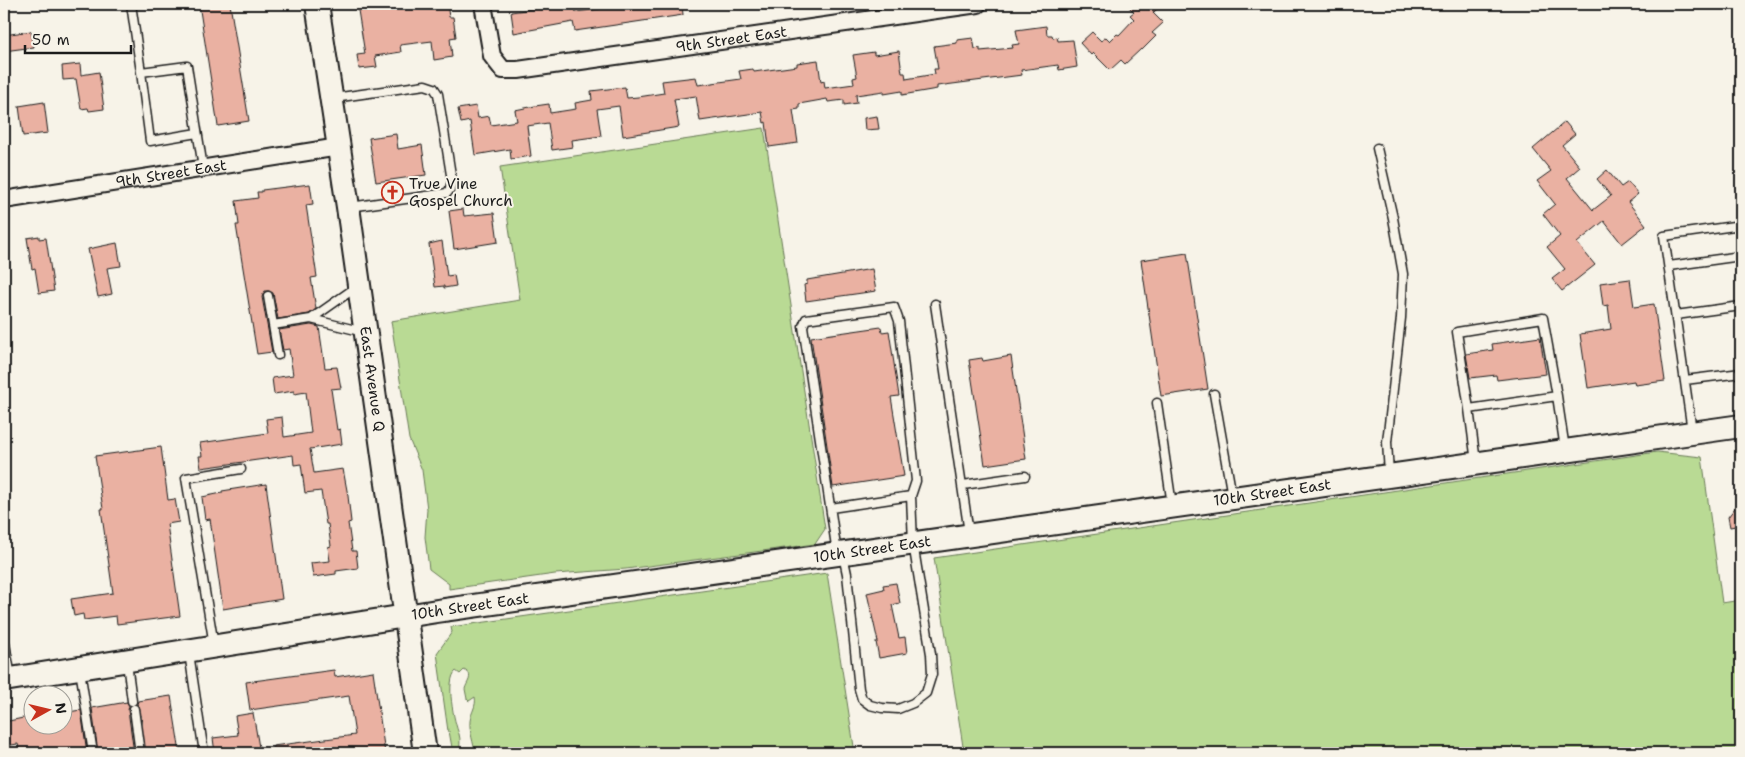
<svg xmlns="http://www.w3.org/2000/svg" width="1745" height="757" font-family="'Shantell Sans',sans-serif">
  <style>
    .green { fill: #b9da94; stroke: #6a7b58 }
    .building { fill: #eab1a2; stroke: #1c1c1c }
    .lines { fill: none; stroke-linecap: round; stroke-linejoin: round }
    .service-casing { stroke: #1c1c1c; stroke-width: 11 }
    .minor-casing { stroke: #1c1c1c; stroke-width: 20 }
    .secondary-casing { stroke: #1c1c1c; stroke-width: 26 }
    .service { stroke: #f7f3e8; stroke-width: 8 }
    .minor { stroke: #f7f3e8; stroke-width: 16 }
    .secondary { stroke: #f7f3e8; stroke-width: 22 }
    .labels { text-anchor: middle; stroke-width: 4; stroke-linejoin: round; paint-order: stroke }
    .street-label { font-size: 15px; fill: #1c1c1c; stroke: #f7f3e8 }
    .poi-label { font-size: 15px; fill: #1c1c1c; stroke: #f7f3e8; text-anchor: start }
  </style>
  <rect width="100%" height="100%" fill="#f7f3e8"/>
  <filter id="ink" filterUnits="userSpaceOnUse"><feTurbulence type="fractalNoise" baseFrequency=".02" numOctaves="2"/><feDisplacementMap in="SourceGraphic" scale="10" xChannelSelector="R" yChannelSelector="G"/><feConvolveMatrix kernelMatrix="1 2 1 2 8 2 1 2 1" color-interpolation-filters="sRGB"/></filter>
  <g filter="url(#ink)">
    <!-- green -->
    <path class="green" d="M764,128L825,529L815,544L626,569L555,574L449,589V584L429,569L425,537L427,509L422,470L409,439L391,321L520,300L500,167Z
      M1657,452L1702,457L1722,603L1741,600V753H964L934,558Z
      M827,573L855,753H475C474,743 469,732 470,721C471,712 477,706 475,697L469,701L467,699L465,689C467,682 471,680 469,673L464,670L460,674L456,671C445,680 454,722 459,734C461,739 459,747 460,753H453L449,731H448L437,653L452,632L451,627Z"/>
    <!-- building -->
    <path class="building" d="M199,4H230L249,121L218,126Z
      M357,4H447L449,17H453L456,37L450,38L452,57L434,60L432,41L400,45L401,52L375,56L377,67L359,69L357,55L365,54Z
      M553,4H574L576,12L600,9V4H682L683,15L575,31L573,22L514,33L511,12L554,6Z
      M1126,4H1162L1153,13L1163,23L1152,33L1156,36L1142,50L1141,49L1125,64L1121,60L1110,70L1093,53L1091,55L1080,43L1092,32L1101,41L1106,37L1110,41L1117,34L1119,35L1134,19L1130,15L1134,12Z
      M1046,26L1047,35H1052L1053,38L1057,37L1058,41L1073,40L1077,67L1059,70L1058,65L1021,70L1022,75L937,86V89L902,95V91L884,94V91L856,95L857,103L844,105V100L828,102L827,99L799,104V109L793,110L798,143L769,147L766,122L764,123L762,112L700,121L696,96L674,99L679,127L623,136L619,106L597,109L601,136L572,140L573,147L552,150L548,123L527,126L531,156L511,159L510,149L475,155L470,121L461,123L458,109L476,106L478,118L489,116L491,125L517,121L515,110L535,106L549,104L550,113L576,109L575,103L592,100L591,91L625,87L627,98L638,97L664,93L662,81L696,77L698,85L741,79L739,71L753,69L754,72L797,66V63L818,60L821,82L824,81L825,88L854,84L853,78L857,77L853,55L874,52V55L899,51L902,73H905L906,79L935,74L934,69H938L934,46L957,43V40L973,38L975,49L980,48V51L1013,48L1012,45L1019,44L1016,30Z
      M31,31L34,47L4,51V35Z
      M80,64L81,75L99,72L104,109L89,111L88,108L81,109L76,79L63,80L62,66Z
      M44,102L48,133L23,136L19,106Z
      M877,116L879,129L865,130L864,118Z
      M1565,122L1575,134L1562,145L1580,167L1567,178L1593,210L1611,196L1597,179L1607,170L1621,187L1628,182L1638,194L1628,202L1646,225L1622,244L1604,221L1577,243L1595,265L1562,291L1552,279L1565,269L1547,247L1560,236L1543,214L1555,204L1537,181L1551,171L1533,149Z
      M396,134L398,149L422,145L426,175L376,182L369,138Z
      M310,184L313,204L306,205L317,277L311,278L316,309L309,314L278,319L273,293L269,291H265L262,297L272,352L257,354L236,225H239L236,201L258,198L257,192H262V190Z
      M463,209L464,216L494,213L498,242L454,249L449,211Z
      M39,236V239L46,238L54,291L39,293L35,268L32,269L27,238Z
      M442,241L447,276L454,275L456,286L444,288V286L435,287L429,244Z
      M117,243L121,266L107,268L112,294L98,297L88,249Z
      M1187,253L1208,389L1161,396L1141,260Z
      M872,269L876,291L806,301L804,285L807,284V280Z
      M1630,279L1634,307L1654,304L1665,381L1635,385L1634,381L1588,388L1580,334L1611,329L1608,305L1603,306L1600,283Z
      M311,325L319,327L325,368L337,367L341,388L331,389L337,430L340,429L342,444L310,449L314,473L343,469L348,496L351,522L348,523L352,551H356L358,568L336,571V574L313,577L311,563L330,561L328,547L331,546L328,524H326L321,491L305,493L301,464L294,465L293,455L201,468L199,456H202L200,443L268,433L266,419L282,417L284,437L311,433L306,392L294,394V391L274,394L272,378L293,375L289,349L283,350L279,330Z
      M881,327L882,332L889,331L899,396L891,397L904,476L833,487L811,337Z
      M1540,337L1546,374L1497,380L1496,375L1470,378L1466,354L1493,350L1492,344Z
      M1011,356L1026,459L985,465L969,360L982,358L983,361Z
      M161,447L168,500L175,499L179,522L167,524L180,616L117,624L116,616L84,620L83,614L74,616L71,599L113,593L101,509H103L95,456Z
      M266,484L282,599L223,609L210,519L205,520L202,497L222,493V491Z
      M1741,500V525L1730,527L1728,517Z
      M896,583L900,603L892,605L899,638L905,637L907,653L879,658L876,642H878L867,593L884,589L883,585Z
      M334,670L335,677L373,671L385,753H273V746L355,735L349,696L250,710L246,682Z
      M171,696L180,753H146L140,708L137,704L138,701Z
      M127,702L129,706L128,710L134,753H98L92,708Z
      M81,710L87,753H20L18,744L4,746V722L28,717V720L32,719V724H62V713Z
      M253,713L260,753H215L213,738L238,735L235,716Z"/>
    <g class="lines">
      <defs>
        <path id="service" d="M131,4L141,72L187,66L203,168
          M141,72L150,141L197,133
          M334,98L425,85L434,88L438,94L452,181L450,189L447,193L350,207
          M1377,148L1393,218L1403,274L1401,318L1387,442L1389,474
          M1669,266L1741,256
          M355,288L311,319L364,332
          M268,296L273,325
          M935,304L969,533
          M1676,315L1741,306
          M278,355L273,325L311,319
          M1685,380L1741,373
          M1214,394L1232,496
          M1157,403L1172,505
          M1469,409L1457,332L1543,318L1557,396
          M1692,431L1664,236L1734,226
          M1476,462L1469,409L1557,396L1565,449
          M963,485L1025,476
          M831,508L911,496
          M837,553L803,326L806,319L894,307L899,321L916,481L911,496L913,543L931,654L932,674L926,693L913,703L898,709L882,708L870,705L862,699L859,689L847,574L843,555
          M4,638L11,677
          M214,645L186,478L241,469
          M189,653L204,753
          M127,663L132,701
          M80,670L93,753
          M134,709L140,753"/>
        <g id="minor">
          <path id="s1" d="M483,4L492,56L503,70H518L978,4"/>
          <path id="s2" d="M4,200L339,147"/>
        </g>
        <g id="secondary">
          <path id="s3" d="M317,4L348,207L425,753"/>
          <path id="s4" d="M4,680L437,611L1741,426"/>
        </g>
      </defs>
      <!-- service casing -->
      <use href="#service" class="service-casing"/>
      <!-- minor casing -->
      <use href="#minor" class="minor-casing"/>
      <!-- secondary casing -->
      <use href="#secondary" class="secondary-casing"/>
      <!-- service -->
      <use href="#service" class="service"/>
      <!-- minor -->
      <use href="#minor" class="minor"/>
      <!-- secondary -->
      <use href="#secondary" class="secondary"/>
    </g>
  </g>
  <!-- icons -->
  <defs>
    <symbol id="church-ring" viewBox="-11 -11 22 22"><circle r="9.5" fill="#f7f3e8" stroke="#c8321e" stroke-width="1.5"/><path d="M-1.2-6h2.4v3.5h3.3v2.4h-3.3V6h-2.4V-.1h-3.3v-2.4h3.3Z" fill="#c8321e"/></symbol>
  </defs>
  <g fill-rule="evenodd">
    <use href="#church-ring" x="380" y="180" width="25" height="25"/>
  </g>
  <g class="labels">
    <!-- street labels -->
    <g class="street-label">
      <text dy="5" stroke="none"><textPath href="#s1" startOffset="301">9th Street East</textPath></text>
      <text dy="5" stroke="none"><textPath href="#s2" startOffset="169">9th Street East</textPath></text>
      <text dy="5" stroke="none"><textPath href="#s3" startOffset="379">East Avenue Q</textPath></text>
      <text dy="5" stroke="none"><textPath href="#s4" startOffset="1282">10th Street East</textPath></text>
      <text dy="5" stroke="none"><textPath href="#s4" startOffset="878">10th Street East</textPath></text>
      <text dy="5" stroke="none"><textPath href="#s4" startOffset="472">10th Street East</textPath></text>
    </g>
    <!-- poi labels -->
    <g class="poi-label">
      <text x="409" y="189">True Vine<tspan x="409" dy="17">Gospel Church</tspan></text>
    </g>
  </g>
  <!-- margin -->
  <rect width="1745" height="757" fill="none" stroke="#f7f3e8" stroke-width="20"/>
  <rect x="10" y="10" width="1725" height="737" fill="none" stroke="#1c1c1c" stroke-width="2" filter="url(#ink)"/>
  <!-- north arrow -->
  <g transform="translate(48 710) rotate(82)"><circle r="24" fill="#f7f3e8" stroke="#9f9d96"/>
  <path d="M0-4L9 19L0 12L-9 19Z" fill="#c8321e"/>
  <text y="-8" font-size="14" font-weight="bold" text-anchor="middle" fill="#1c1c1c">N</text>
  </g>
  <!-- scale -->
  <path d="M25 45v8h106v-8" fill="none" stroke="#1c1c1c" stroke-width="2.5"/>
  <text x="32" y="45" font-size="15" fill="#1c1c1c" stroke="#f7f3e8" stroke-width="4" paint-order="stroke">50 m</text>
</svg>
